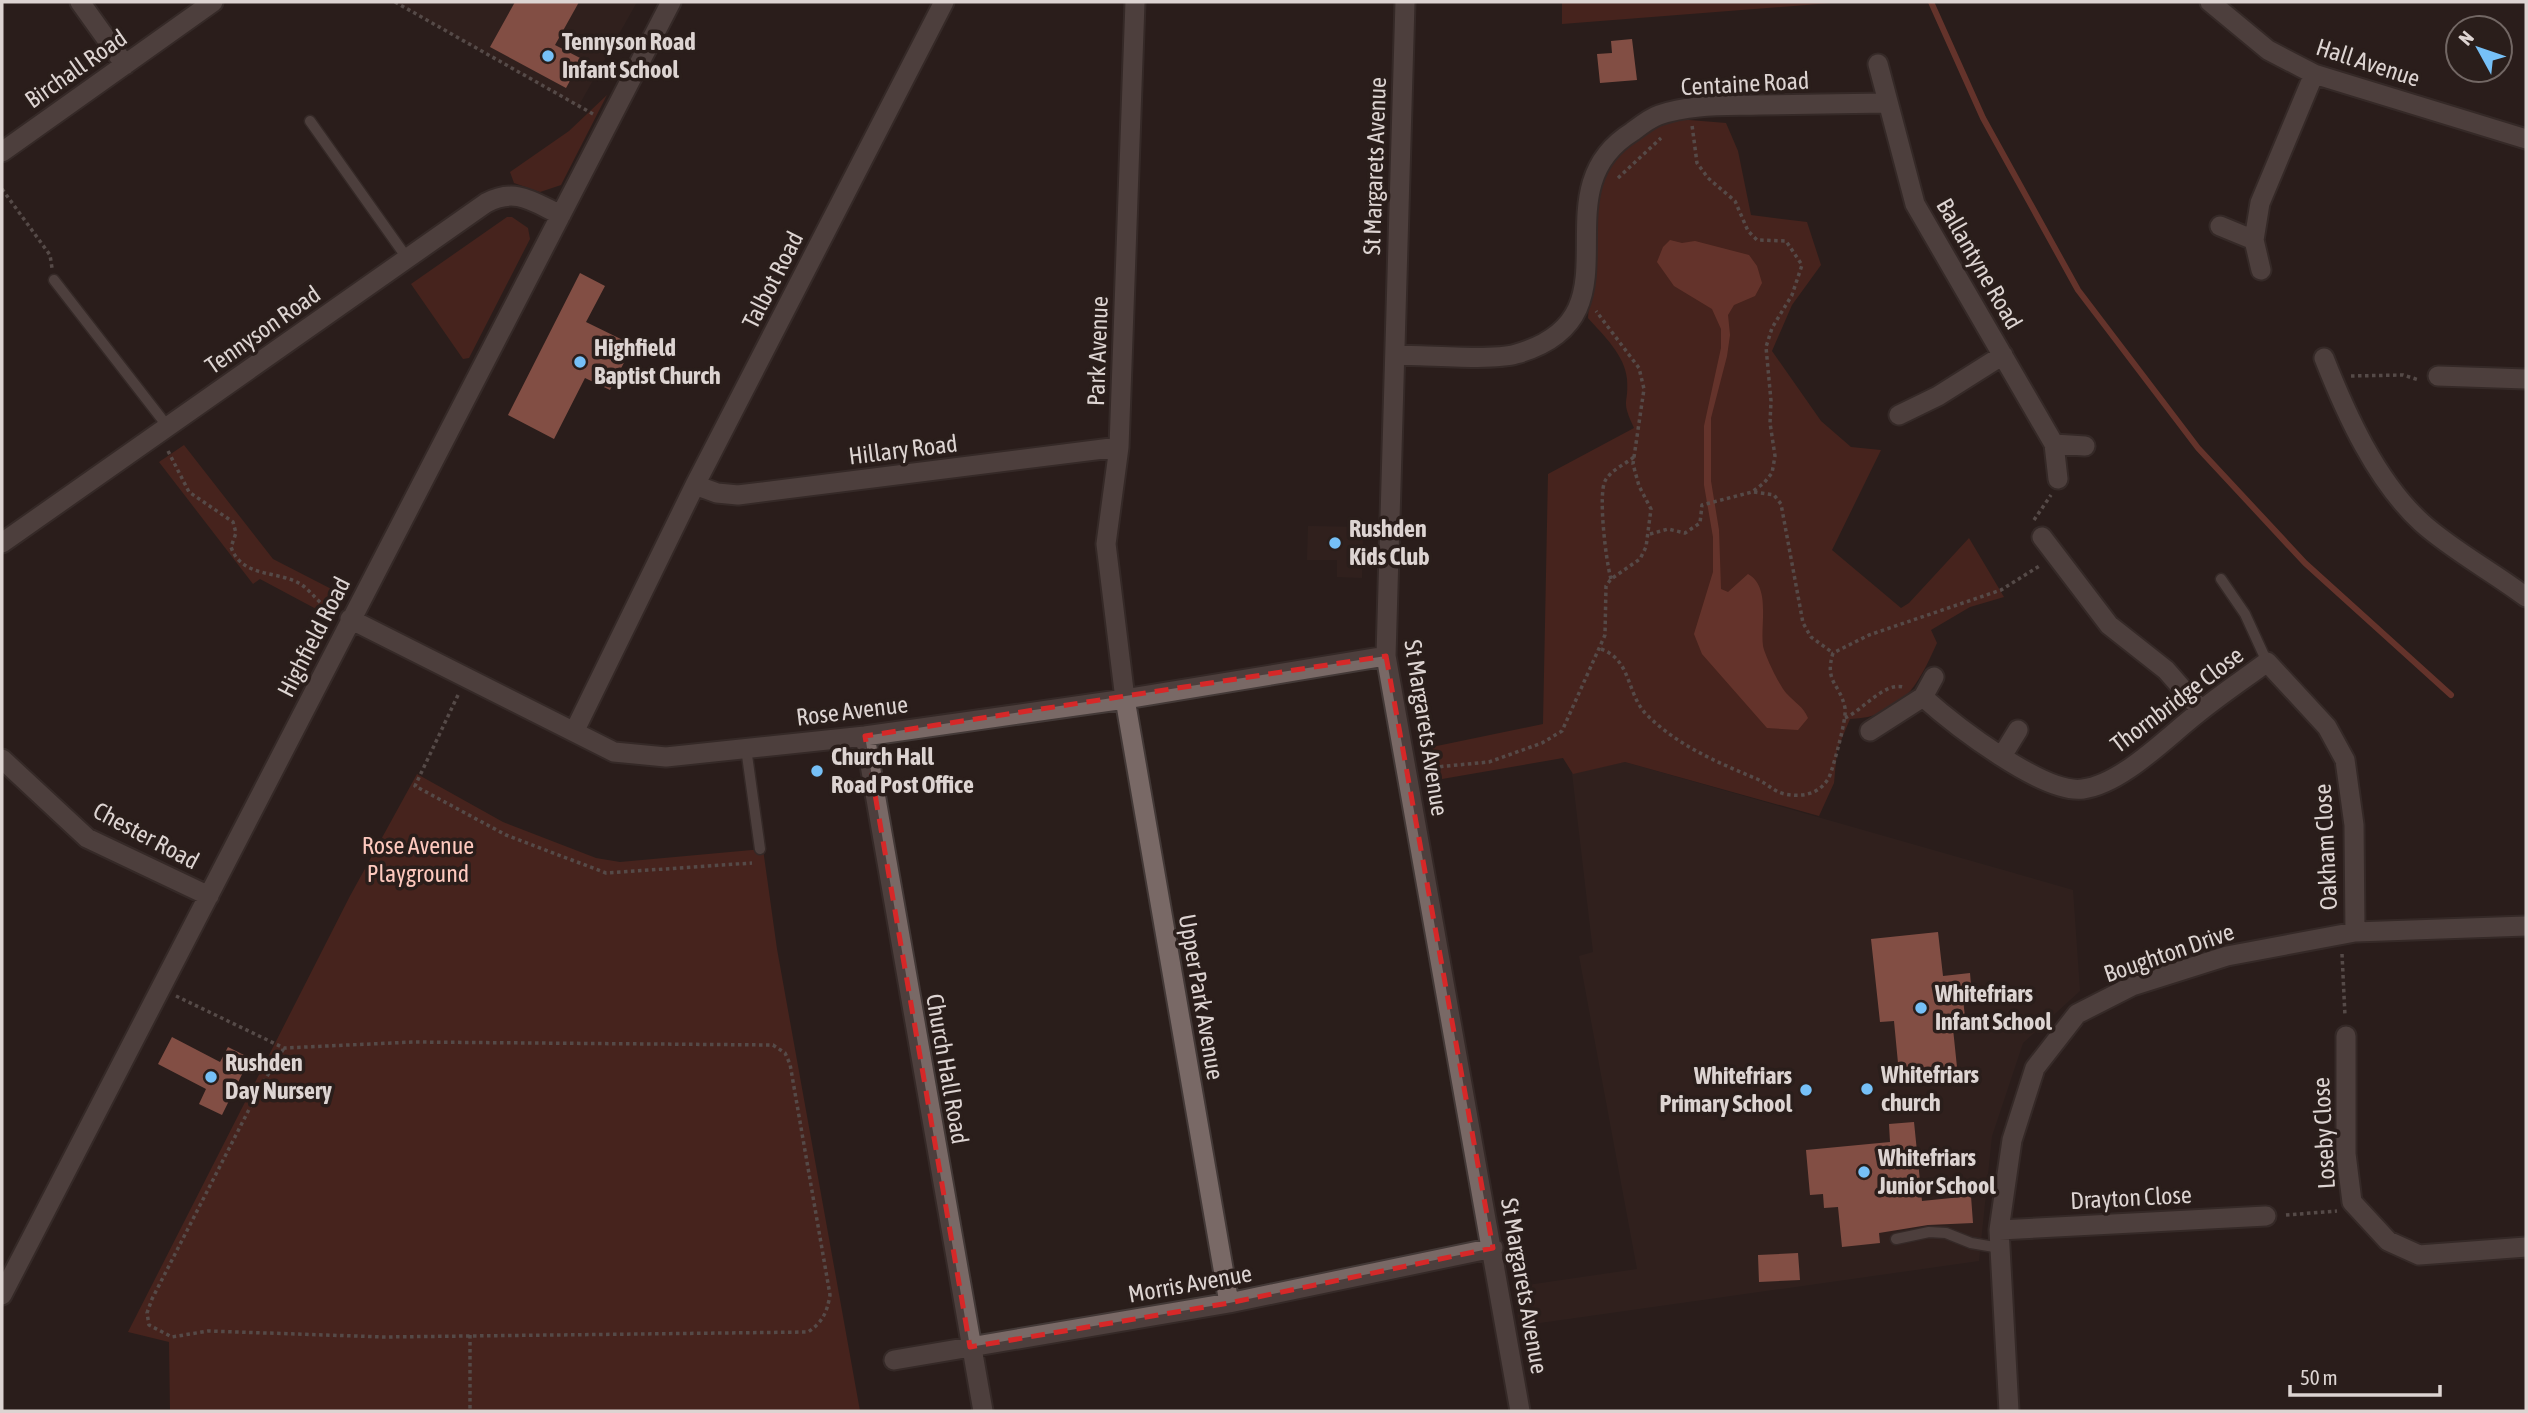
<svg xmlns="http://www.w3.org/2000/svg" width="2528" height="1413" font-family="'Asap Condensed',sans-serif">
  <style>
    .built { fill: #382521 }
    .green { fill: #692a1f }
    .water { fill: #ac4f3e }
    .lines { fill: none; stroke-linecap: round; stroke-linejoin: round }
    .stream { stroke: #ac4f3e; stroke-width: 6 }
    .building { fill: #ed8a76 }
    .lane-casing { stroke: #433937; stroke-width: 13 }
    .street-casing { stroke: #433937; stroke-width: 23 }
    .path { stroke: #8b817e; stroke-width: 3.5; stroke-dasharray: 3.5 3.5; stroke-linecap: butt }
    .lane { stroke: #796966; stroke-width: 10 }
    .street { stroke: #796966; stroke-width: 19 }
    .marked { fill: none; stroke: #d62828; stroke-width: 5; stroke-dasharray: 14 9; stroke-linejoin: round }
    .poi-dot { fill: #76c0f7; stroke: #2a1e1b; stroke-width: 2.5 }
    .labels { text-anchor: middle; stroke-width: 7; stroke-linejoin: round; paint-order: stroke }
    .poi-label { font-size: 24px; font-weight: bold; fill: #ddd4d2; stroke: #2a1e1b; text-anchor: start }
    .street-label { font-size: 24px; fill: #ddd4d2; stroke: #2a1e1b }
    .park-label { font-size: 24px; fill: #fec9be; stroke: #2a1e1b }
  </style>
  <rect width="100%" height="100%" fill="#2a1e1b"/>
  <!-- built -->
  <path class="built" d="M400,2H637L578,107L399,4Z
    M1308,526L1363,527L1362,578L1337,577V560H1307Z
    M1625,762L2073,890L2080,991L2023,1043L1992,1136L1979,1261L1519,1326L1514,1287L1637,1269L1579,956L1593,952L1572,773Z"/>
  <!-- green -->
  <path class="green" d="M1562,2H1844L1562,24Z
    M607,95L561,185L540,192L514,183L510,172L569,131Z
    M1677,119L1726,123L1738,151L1751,215L1807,222L1821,265L1792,305L1772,351L1821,421L1851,447L1881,450L1832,550L1901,608L1909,603L1969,538L2004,597L1970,607L1931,630L1937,643C1918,685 1902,717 1850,719L1837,750L1834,783L1819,816L1625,762L1573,774L1563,758L1442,779L1432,747L1543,724L1548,474L1634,428C1620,398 1629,406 1627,379C1625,355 1603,335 1588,318L1598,183L1617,155L1653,127Z
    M507,217H512L528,228L530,239L469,358L463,359L411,284Z
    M184,445L273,559L345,596L333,618L260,579L253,584L159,462Z
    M417,774L503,822L596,858L620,862L763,849L777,949L860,1411H170L169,1342L128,1332L350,896Z"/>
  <!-- water -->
  <path class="water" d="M1670,240L1682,243L1695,241L1749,255L1757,266L1762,283L1755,296L1734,305L1728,315L1730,335L1727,356L1711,418V481L1719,530L1721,589L1728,592L1748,574C1771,587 1760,624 1763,646C1765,656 1780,687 1787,694C1795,703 1803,706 1808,718L1798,730L1767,728L1702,654L1694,634L1713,572V537L1704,485V426L1721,348V329L1712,309L1674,286L1657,262L1663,247Z"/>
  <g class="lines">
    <!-- stream -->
    <path class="stream" d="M1931,2L1983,118L2078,290L2198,448L2305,563L2451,695"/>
  </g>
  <!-- building -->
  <path class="building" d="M515,2H579L555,45L582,59L566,88L490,47Z
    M1632,39L1637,80L1600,83L1597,54L1612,53L1611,41Z
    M580,273L605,286L586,322L633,345L610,390L585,378L554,439L508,415Z
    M1938,932L1943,976L1970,973L1972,998L1963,999L1965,1017L1952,1019L1958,1077L1906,1082L1904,1063H1898L1894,1021L1880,1022L1871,939Z
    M172,1037L220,1062L228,1047L250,1058L222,1115L199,1104L206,1089L158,1064Z
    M1914,1122L1922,1201L1971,1196L1973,1223L1928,1225L1879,1233L1880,1243L1842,1247L1838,1207L1824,1208L1823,1194L1810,1195L1806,1150L1890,1142L1889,1124Z
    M1798,1253L1800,1280L1759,1282L1758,1255Z"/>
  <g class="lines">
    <defs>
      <path id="lane" d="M310,121L407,258
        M54,280L168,427
        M2221,579L2245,614L2267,662
        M746,748L760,849
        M1896,1239L1929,1232L1946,1233L1971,1243L2000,1248"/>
      <path id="street" d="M80,2L125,65
        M1135,2L1119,447L1106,544L1125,699L1229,1303
        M1405,2L1386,656L1520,1411
        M2210,2L2268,50L2314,74L2526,139
        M1878,64L1915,204L2054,444L2058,479
        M2,152L213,2
        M2220,226L2254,240
        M2261,270L2254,240L2260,203L2314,74
        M1395,355C1423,355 1493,361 1516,354C1647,317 1534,193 1632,132C1640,126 1650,118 1659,115C1690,104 1726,106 1759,105C1801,104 1844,104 1886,103
        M2324,358C2346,414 2376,481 2422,523C2452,550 2493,572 2526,597
        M2438,376L2526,379
        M1899,415L1938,396L2003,355
        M2054,444L2085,446
        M695,485L717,493L738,495L1119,447
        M2042,537L2109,625L2166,670L2201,710
        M2,543L486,203C516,187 533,202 561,215
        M350,619L614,752L666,757L865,736L1125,699L1386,656
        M1923,697C1953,724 2044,795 2083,789C2122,784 2167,737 2198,713C2220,695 2244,679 2267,662L2327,727L2345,760L2354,825L2355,932
        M1870,731L1923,697L1934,677
        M574,732L695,485L944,2
        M865,736L983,1411
        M2002,756L2018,730
        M2,759L87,838L209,896
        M2346,1036V1154L2352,1202L2388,1241L2419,1255L2526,1247
        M1999,1230L2266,1216
        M2,1295L671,2
        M894,1360L1229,1303L1493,1248
        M2009,1411L1999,1230L2012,1140L2035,1068L2077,1014L2132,986L2227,956L2355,932L2526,926"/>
    </defs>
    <!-- lane casing -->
    <use href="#lane" class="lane-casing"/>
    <!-- street casing -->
    <use href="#street" class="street-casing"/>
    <!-- path -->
    <path class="path" d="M395,2L593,114
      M1618,178L1661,138
      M2,189L50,255L52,268
      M2351,376L2403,375L2419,380
      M168,451L189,492L233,522L236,533L231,547C242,579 280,570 302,585C313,593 320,605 332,611
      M1754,492L1774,495L1781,504L1803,623L1811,637L1833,653
      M2034,520L2051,495
      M1650,534L1668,529L1685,533L1700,523L1702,505L1752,492L1764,483L1772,473L1775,456L1770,423L1771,401L1766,347L1772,328L1792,295L1802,265L1786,241L1757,240L1748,231L1735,201L1708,178L1697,163L1692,125
      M1611,579C1606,562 1598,495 1605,481C1611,470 1624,465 1634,457
      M1601,649C1632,660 1626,694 1647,715C1678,746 1719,763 1757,779C1768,784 1774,792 1785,794C1804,798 1822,793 1830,775C1834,764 1847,718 1845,708C1840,683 1824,683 1833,653L1869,635L2001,590L2041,565
      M458,695L415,786L506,835L606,873L752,863
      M1845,718C1863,710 1884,682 1903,687
      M1426,768L1489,762L1542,743L1562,731L1605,635L1606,586L1611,579L1640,559L1646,547L1651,509L1639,486L1633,464L1644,389L1639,368L1596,311
      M2342,954L2345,1016
      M176,996L284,1048L413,1042L773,1045L785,1053L790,1064L830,1295C827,1312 823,1322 808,1332L384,1337L208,1331L172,1337L149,1325L147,1313L152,1299L260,1088L284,1048
      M2286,1215L2337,1211
      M470,1335V1411"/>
    <!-- lane -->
    <use href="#lane" class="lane"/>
    <!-- street -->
    <use href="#street" class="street"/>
  </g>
  <!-- marked area -->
  <path d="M0 0H2528V1413H0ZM1386,656L1493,1248L1229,1303L970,1347L865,736Z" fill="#2a1e1b" fill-opacity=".55" fill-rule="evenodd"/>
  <path class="marked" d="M1386,656L1493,1248L1229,1303L970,1347L865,736Z"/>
  <!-- markers -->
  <g class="poi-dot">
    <circle cx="548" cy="56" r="7"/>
    <circle cx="580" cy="362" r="7"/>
    <circle cx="1335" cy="543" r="7"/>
    <circle cx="817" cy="771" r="7"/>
    <circle cx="1921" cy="1008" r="7"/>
    <circle cx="211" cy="1077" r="7"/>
    <circle cx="1867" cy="1089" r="7"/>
    <circle cx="1806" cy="1090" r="7"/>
    <circle cx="1864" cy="1172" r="7"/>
  </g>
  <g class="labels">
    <!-- poi labels -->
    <g class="poi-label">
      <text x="562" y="50">Tennyson Road<tspan x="562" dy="28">Infant School</tspan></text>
      <text x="594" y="356">Highfield<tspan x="594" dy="28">Baptist Church</tspan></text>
      <text x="1349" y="537">Rushden<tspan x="1349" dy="28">Kids Club</tspan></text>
      <text x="831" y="765">Church Hall<tspan x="831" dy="28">Road Post Office</tspan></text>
      <text x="1935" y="1002">Whitefriars<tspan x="1935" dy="28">Infant School</tspan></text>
      <text x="225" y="1071">Rushden<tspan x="225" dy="28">Day Nursery</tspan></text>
      <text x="1881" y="1083">Whitefriars<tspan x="1881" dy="28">church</tspan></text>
      <text x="1792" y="1084" text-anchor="end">Whitefriars<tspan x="1792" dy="28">Primary School</tspan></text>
      <text x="1878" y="1166">Whitefriars<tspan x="1878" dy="28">Junior School</tspan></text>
    </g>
    <!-- street labels -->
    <g class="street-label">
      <text transform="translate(2368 63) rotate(18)" y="8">Hall Avenue</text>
      <text transform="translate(76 69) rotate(-35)" y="8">Birchall Road</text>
      <text transform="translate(1745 84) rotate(-3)" y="8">Centaine Road</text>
      <text transform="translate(1375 166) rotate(-88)" y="8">St Margarets Avenue</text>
      <text transform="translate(1979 264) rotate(60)" y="8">Ballantyne Road</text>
      <text transform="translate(773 280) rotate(-63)" y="8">Talbot Road</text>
      <text transform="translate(263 330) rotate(-35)" y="8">Tennyson Road</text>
      <text transform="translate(1098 351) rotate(-88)" y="8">Park Avenue</text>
      <text transform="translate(903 450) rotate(-7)" y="8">Hillary Road</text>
      <text transform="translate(314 637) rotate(-63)" y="8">Highfield Road</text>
      <text transform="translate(2177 700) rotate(-37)" y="8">Thornbridge Close</text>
      <text transform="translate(852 711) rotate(-7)" y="8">Rose Avenue</text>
      <text transform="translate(1426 728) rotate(81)" y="8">St Margarets Avenue</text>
      <text transform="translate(146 836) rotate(28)" y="8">Chester Road</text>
      <text transform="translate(2326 847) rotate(-93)" y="8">Oakham Close</text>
      <text transform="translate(2169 953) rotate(-19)" y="8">Boughton Drive</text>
      <text transform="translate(1201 997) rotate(80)" y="8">Upper Park Avenue</text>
      <text transform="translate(947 1069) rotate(80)" y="8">Church Hall Road</text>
      <text transform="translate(2324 1133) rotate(-93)" y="8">Loseby Close</text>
      <text transform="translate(2131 1198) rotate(-3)" y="8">Drayton Close</text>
      <text transform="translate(1190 1284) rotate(-10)" y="8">Morris Avenue</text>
      <text transform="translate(1524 1286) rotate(80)" y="8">St Margarets Avenue</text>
    </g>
    <!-- park labels -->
    <g class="park-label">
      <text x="418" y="854">Rose Avenue<tspan x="418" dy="28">Playground</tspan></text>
    </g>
  </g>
  <!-- border -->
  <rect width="2528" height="1413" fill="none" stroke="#ddd4d2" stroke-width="7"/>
  <!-- north arrow -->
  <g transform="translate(2479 49) rotate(310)"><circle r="33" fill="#2a1e1b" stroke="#726764" stroke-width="2"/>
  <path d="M0-5L12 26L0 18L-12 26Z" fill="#76c0f7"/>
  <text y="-10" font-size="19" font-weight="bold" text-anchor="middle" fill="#ddd4d2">N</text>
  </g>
  <!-- scale -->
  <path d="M2290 1385v10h150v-10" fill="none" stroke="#ddd4d2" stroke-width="3.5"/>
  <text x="2300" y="1385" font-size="21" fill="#ddd4d2" stroke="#2a1e1b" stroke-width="5" paint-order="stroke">50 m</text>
</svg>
